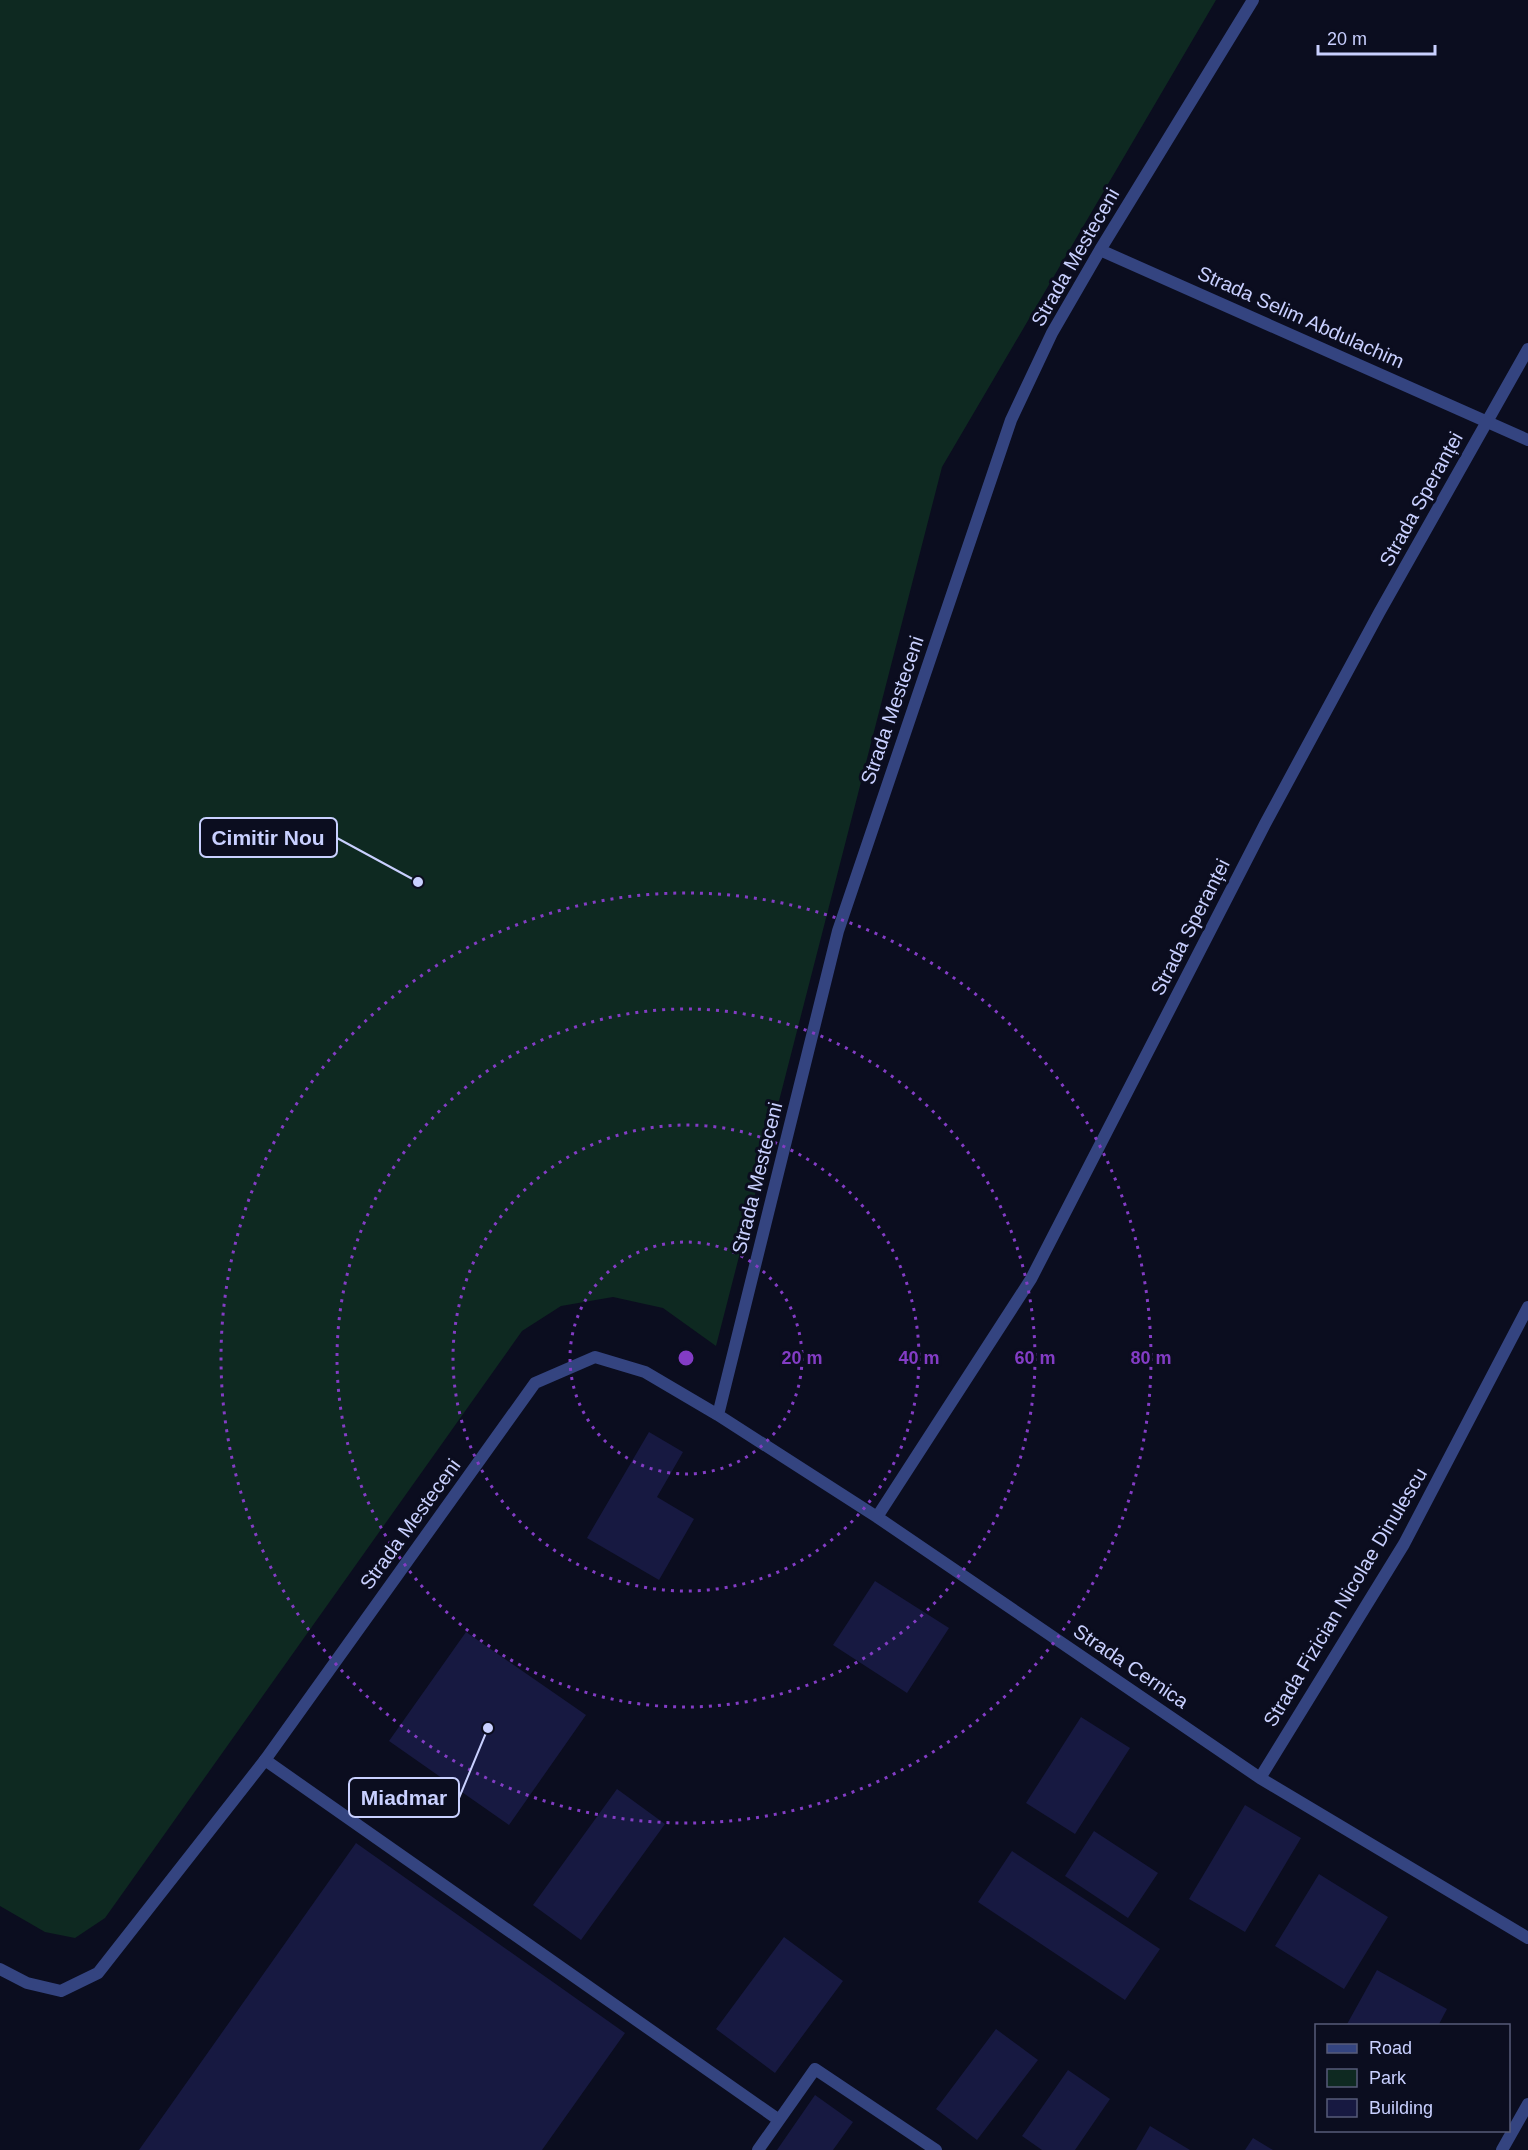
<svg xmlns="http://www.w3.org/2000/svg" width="1528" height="2150" font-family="Arial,sans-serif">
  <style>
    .green { fill: #0e2921 }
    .building { fill: #171941 }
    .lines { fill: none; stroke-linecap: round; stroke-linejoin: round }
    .service { stroke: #344480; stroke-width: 12 }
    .minor { stroke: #344480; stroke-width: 12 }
    .ring { fill: none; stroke: #833cc5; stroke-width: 3; stroke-dasharray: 3 6 }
    .labels { text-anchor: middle; stroke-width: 6; stroke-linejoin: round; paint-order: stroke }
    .street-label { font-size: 20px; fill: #c9d0ff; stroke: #0b0d1f }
    .centre { fill: #833cc5; stroke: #0b0d1f; stroke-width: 3 }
    .ring-label { font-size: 18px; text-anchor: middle; font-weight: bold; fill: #833cc5; stroke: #0b0d1f; stroke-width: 6; stroke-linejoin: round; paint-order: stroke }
    .leader { fill: none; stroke: #c9d0ff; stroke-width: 2 }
    .callout-dot { fill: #c9d0ff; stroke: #0b0d1f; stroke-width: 2 }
    .callout { fill: #0b0d1f; stroke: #c9d0ff; stroke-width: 2 }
    .callout-label { font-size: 21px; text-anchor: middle; font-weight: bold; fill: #c9d0ff }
  </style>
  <rect width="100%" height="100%" fill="#0b0d1f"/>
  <!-- green -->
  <path class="green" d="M0,0H1216L942,467L716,1346L663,1308L613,1297L561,1306L522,1331L105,1918L75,1938L45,1932L0,1906Z"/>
  <!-- building -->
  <path class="building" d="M649,1432L683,1452L657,1497L694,1519L659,1580L587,1538Z
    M875,1581L949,1628L907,1693L833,1645Z
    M466,1632L586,1715L509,1825L389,1741Z
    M1081,1717L1130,1748L1075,1834L1026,1803Z
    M617,1789L665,1824L581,1940L533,1905Z
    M1245,1805L1301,1838L1245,1932L1189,1899Z
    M1094,1831L1158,1873L1128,1918L1065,1876Z
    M356,1843L625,2033L542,2150H139Z
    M1012,1851L1160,1949L1125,2000L978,1902Z
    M1319,1874L1388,1917L1344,1989L1275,1946Z
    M784,1937L843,1981L775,2073L716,2029Z
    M1377,1970L1447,2009L1438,2026H1346Z
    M996,2029L1038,2060L977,2140L936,2109Z
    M1068,2070L1110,2099L1075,2150H1042L1022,2136Z
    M815,2095L853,2122L833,2150H777Z
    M1150,2126L1190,2150H1136Z
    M1253,2138L1273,2150H1245Z"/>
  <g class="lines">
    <!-- service -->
    <path class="service" d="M265,1760L779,2120
      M758,2150L815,2069L936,2150"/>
    <!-- minor -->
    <path class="minor" d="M1100,250L1528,440
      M718,1415L838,931L1011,420L1052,333L1100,250L1253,0
      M877,1517L1031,1279L1265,824L1379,613L1528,349
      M1260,1778L1404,1544L1528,1307
      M0,1969L27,1983L61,1991L98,1973L265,1760L535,1383L595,1357L645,1372L718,1415L877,1517L1260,1778L1528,1938
      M1502,2150L1528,2104"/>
  </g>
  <!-- distance rings -->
  <g class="ring">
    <circle cx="686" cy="1358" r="116"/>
    <circle cx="686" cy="1358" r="233"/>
    <circle cx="686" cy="1358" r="349"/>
    <circle cx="686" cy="1358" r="465"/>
  </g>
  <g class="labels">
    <!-- street labels -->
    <g class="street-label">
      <text transform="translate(1075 257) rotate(-60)" y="7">Strada Mesteceni</text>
      <text transform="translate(1301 317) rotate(24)" y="7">Strada Selim Abdulachim</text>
      <text transform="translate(1421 499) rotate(-61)" y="7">Strada Speranței</text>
      <text transform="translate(892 710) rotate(-71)" y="7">Strada Mesteceni</text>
      <text transform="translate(1190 927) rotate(-63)" y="7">Strada Speranței</text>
      <text transform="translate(757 1178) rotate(-76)" y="7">Strada Mesteceni</text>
      <text transform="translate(410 1524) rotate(-54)" y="7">Strada Mesteceni</text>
      <text transform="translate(1345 1597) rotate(-59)" y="7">Strada Fizician Nicolae Dinulescu</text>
      <text transform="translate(1131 1666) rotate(34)" y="7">Strada Cernica</text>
    </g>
  </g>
  <circle cx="686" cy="1358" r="9" class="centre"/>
  <g class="ring-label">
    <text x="802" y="1364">20 m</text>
    <text x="919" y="1364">40 m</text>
    <text x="1035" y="1364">60 m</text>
    <text x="1151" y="1364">80 m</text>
  </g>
  <!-- callouts -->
  <path class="leader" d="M418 882L337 838M488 1728L459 1798"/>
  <g class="callout-dot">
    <circle cx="418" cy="882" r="6"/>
    <circle cx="488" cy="1728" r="6"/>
  </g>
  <g class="callout">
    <rect x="200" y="818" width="137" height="39" rx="6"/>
    <rect x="349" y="1778" width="110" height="39" rx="6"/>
  </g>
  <g class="callout-label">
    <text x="268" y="845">Cimitir Nou</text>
    <text x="404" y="1805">Miadmar</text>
  </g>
  <!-- legend -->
  <rect x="1315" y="2024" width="195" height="108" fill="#0b0d1f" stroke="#575b79" stroke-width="1.5"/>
  <rect x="1327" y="2044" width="30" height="9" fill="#344480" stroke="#575b79" stroke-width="1.5"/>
  <text x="1369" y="2054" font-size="18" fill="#c9d0ff">Road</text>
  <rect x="1327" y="2069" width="30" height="18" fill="#0e2921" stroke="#575b79" stroke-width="1.5"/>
  <text x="1369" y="2084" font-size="18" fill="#c9d0ff">Park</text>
  <rect x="1327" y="2099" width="30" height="18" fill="#171941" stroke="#575b79" stroke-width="1.5"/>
  <text x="1369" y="2114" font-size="18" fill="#c9d0ff">Building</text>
  <!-- scale -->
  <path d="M1318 45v9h117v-9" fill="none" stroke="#c9d0ff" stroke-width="3"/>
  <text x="1327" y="45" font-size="18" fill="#c9d0ff" stroke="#0b0d1f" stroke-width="4.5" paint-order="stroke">20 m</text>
</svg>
